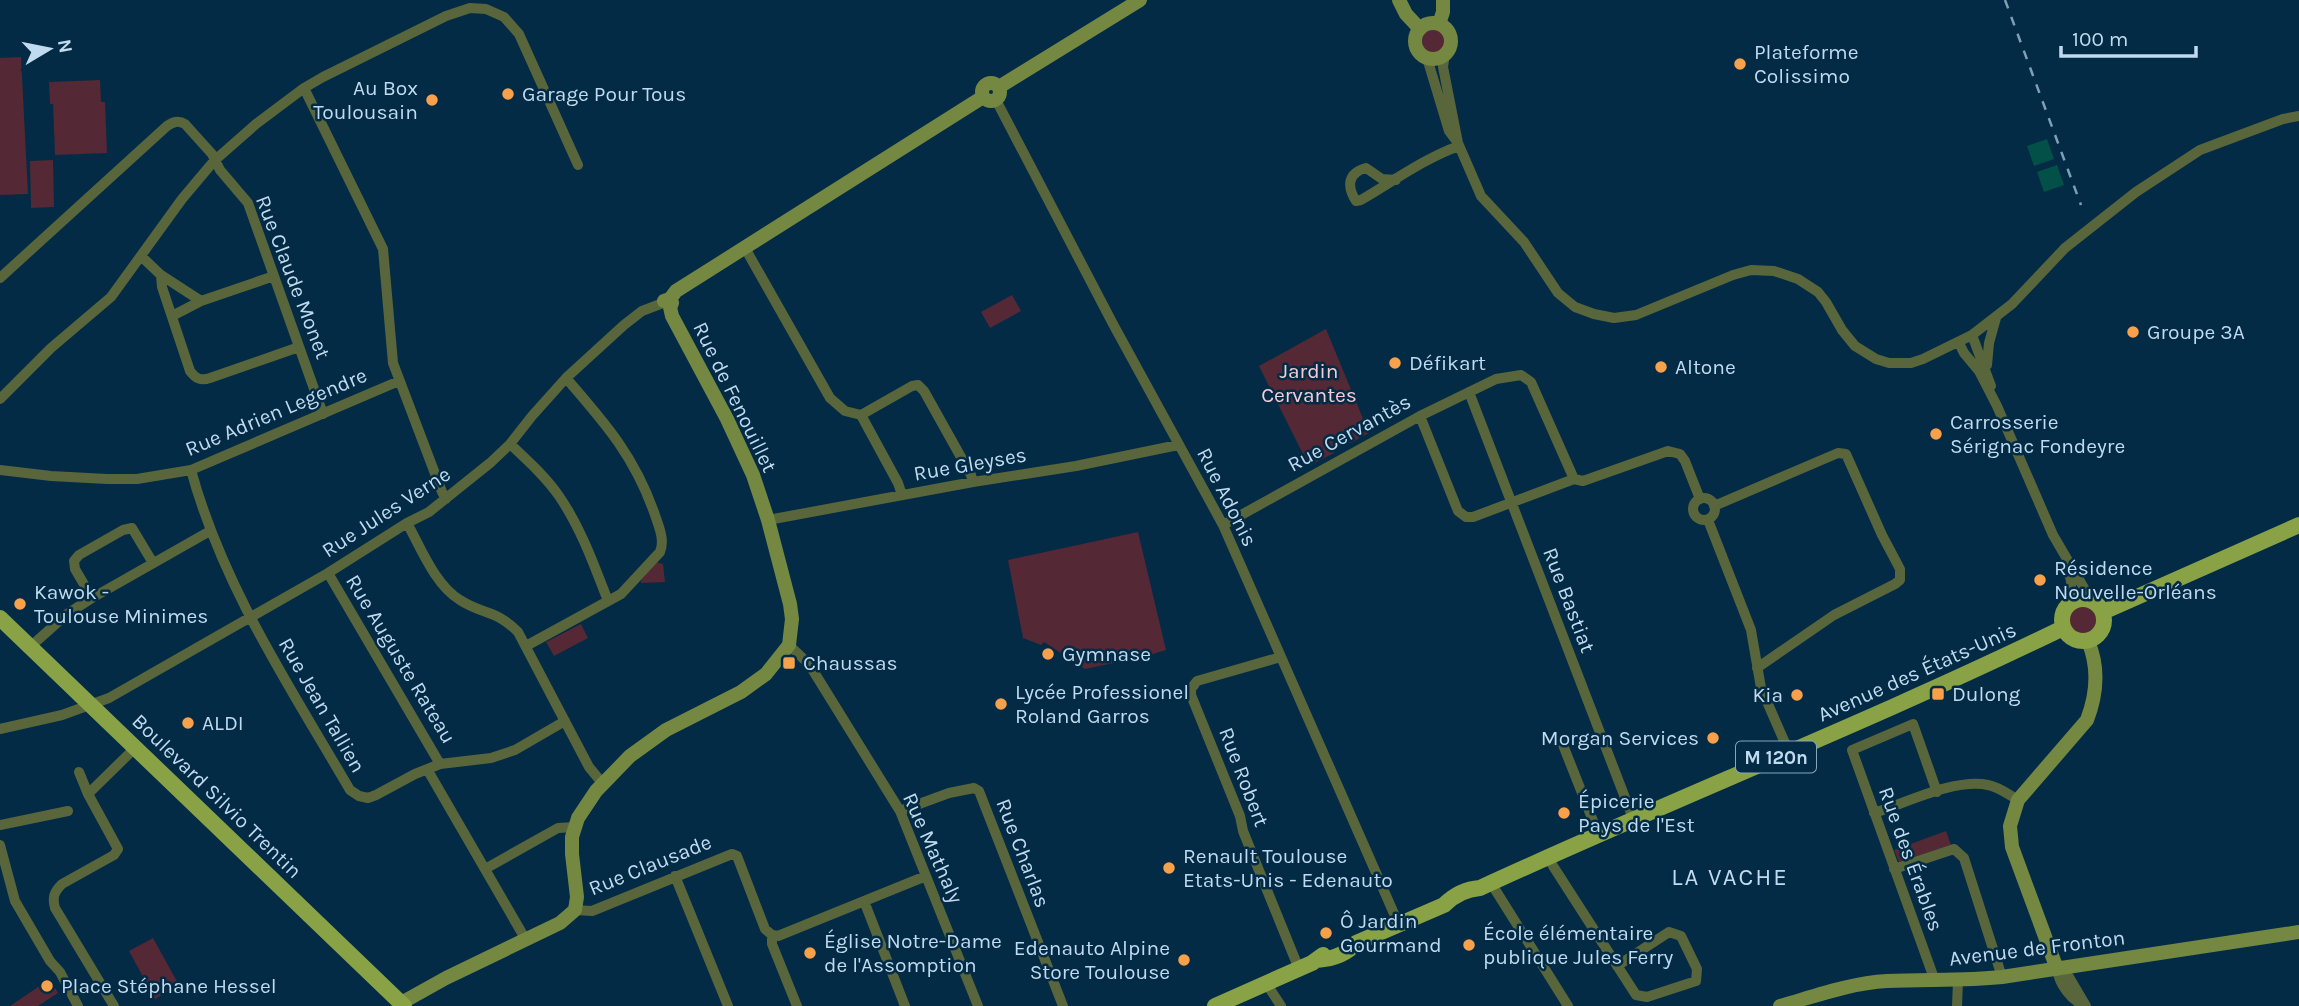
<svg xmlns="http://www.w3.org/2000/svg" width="2299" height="1006" font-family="Karla,sans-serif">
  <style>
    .green { fill: #542835 }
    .water { fill: #035048 }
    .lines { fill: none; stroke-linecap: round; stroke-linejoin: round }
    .street { stroke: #59663b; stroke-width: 10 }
    .secondary { stroke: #748842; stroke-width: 14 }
    .primary { stroke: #88a245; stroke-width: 16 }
    .rail { stroke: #809eb5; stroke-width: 2.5; stroke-dasharray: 9 9; stroke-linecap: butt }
    .poi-dot { fill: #f8a14a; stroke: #032b45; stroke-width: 2.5 }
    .labels { text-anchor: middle; stroke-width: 5; stroke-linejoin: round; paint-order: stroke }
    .shield { fill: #032b45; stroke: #87a6bc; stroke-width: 2 }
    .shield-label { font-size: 19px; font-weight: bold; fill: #c0daef }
    .poi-label { font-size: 21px; fill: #c0daef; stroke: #032b45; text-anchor: start }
    .street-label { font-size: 21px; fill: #c0daef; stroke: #032b45 }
    .park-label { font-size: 21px; fill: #f4cdd6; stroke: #032b45 }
    .quarter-label { font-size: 24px; letter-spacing: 2px; fill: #c0daef; stroke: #032b45 }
  </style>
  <rect width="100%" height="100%" fill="#032b45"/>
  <!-- green -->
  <path class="green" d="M1422 41a12 12 0 1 1 24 0a12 12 0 1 1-24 0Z
    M21,57L28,194L0,195V58Z
    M100,80L101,102H105L107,153L55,155L53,104H50L49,82Z
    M53,160L54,207L31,208L30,161Z
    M1012,295L1021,311L990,328L981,312Z
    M1326,329L1369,433L1351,443L1344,441L1337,444L1334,453L1309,466L1259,366Z
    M1138,532L1166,650L1143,657L1085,669L1044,642L1041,645L1023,638L1008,560Z
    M656,562L663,564L665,582L641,583V580Z
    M2068 620a14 14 0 1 1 28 0a14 14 0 1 1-28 0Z
    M581,624L588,638L554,656L546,642Z
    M1946,831L1951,845L1899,862L1894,850Z
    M153,938L179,985L155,999L129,951Z
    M50,979L58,993L38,1006H10Z"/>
  <!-- water -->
  <path class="water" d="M2047,139L2054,159L2034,166L2027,146Z
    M2057,165L2064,185L2044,192L2037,172Z"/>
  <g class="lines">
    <!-- street -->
    <path class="street" d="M1445,54L1443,67L1458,143
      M1427,58L1449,131L1458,143L1481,196L1524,242L1558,293L1575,307L1594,314L1614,318L1636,315L1733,275L1751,270L1774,271L1798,279L1818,292L1826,302L1842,330L1855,346L1876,359L1889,363H1911L1923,359L1972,335L2012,304L2065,248L2136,192L2200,150L2283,119L2299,116
      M304,88L383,249L393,363L442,492L446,499
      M996,100L1113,324L1223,525L1399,925
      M1396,180L1382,179L1366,168C1347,173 1347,187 1356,201L1361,200C1392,182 1425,158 1459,146
      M745,248L830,398L845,411L861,415L898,483L902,495
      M141,256L161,275L201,301
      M161,275L162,287L190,371C196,379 201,381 210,378L299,347
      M0,278L167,126C173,122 178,120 185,124L212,154L220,170L248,203L323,414
      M172,316L201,301L274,276
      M1972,335L1991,386
      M1959,343L1964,353L1979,371L1997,406L2053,535L2091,600
      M1987,365L1989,343L1996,318
      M1469,392L1634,821
      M0,399L51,348L111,297L182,199L214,161L256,124L304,88L323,77L446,16L470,8L486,9L504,17L519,34L578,165
      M861,415L912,386L918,385L924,391L971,475L973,482
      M510,444C527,460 545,476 559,496C581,528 594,565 608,601
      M0,470L51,476L107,479H137L191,470L399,381
      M191,470C223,587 290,687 350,790L359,796L368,798L376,795L415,774L440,764L491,758L515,750L565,721
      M1574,479L1583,481L1668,451L1680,454L1685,461L1700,499
      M1693 509a11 11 0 1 1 22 0a11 11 0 1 1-22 0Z
      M1714,506L1838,453L1846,454L1882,535L1900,569V580L1895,584L1834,615L1757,668
      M768,520L973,482L1076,466L1178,445
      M1708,520L1751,630L1761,688L1789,752
      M407,523C421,548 435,585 460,600C483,615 495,609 518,632L589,767L603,784
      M1223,525L1420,416L1496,379L1521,375L1531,382L1574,479L1473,517H1466L1458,511L1420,416
      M2067,569L2071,580V602
      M328,573L440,764
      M92,598L75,569L74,561L79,555L123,530L132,528L153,563
      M789,645L809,664L900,811L978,1006
      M526,646L621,594L660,552C665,540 659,527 655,515C635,457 606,424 566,378
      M30,647L67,614L92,598L210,531
      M1281,657L1197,681L1191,689V695L1240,816L1243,831L1299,969
      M0,729L62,715L109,698L328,573L407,523L429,512L490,463L510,444L532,416L566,378L624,325L642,311L663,303
      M1563,745L1599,836
      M427,769L526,940
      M79,772L88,794L118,849L114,855L62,884C54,892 52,897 55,908L114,1006
      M88,794L136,747
      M900,811L949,793L974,788L979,791L1063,1006
      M1874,813C1906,803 1955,778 1988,785C1999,787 2008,794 2018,800
      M0,825L68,811
      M0,845L15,901L50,961L60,972L78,1006
      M1549,858L1553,866L1636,995L1647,997L1696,981L1697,969L1681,936L1669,932L1617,966
      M485,869L558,828L575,827
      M1894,869L1954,849L1964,858L2002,977
      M675,876L728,1006
      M1491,883L1568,1006
      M864,901L905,1006
      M575,910L592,911L732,854L737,856L765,929L772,935L778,936L926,876
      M772,935V944L797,1006
      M2057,969C2059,984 2071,1001 2086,1006
      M2057,969L2069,977L2086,1006
      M1935,981L1852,750L1913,724L1937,792
      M1266,983L1281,1006
      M1957,1006L1958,981"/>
    <!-- secondary -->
    <path class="secondary" d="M1399,0L1406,14L1420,29
      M1415 41a18 18 0 1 1 36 0a18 18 0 1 1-36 0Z
      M1439,24L1443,12V0
      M982 92a9 9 0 1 1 18 0a9 9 0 1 1-18 0Z
      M999,87L1140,0
      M664,301L670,299L676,291L983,97
      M2057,969L2012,847L2010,826L2018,800L2087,720C2097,694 2099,667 2088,641
      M401,1003L446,978L560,923L575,910L577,897L572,854V837L578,818L596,791L630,756L666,730L741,692L766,674L789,645L792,619L790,604L768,520L753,475L727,419L672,316L670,307L672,303L670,299
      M1780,1006C1815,996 1851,983 1887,981C1926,979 1964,981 2002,977L2299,932"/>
    <!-- primary -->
    <path class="primary" d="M2062 620a21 21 0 1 1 42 0a21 21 0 1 1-42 0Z
      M2103,612L2299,525
      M0,618L404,1006
      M1317,960C1332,959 1346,955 1356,943L1444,905C1454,895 1466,889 1480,888C1673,799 1872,721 2063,628
      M1215,1006L1312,963L1323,955"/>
    <!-- rail -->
    <path class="rail" d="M2005,0L2081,205"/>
  </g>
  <!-- markers -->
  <g class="poi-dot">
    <circle cx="1740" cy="64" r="7"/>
    <circle cx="508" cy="94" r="7"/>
    <circle cx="432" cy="100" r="7"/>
    <circle cx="2133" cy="332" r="7"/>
    <circle cx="1395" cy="363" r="7"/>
    <circle cx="1661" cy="367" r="7"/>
    <circle cx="1936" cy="434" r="7"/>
    <circle cx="2040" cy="580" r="7"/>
    <circle cx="20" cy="604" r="7"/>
    <circle cx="1048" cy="654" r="7"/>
    <rect x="782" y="656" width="14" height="14" rx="3.5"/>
    <rect x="1931" y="687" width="14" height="14" rx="3.5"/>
    <circle cx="1797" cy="695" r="7"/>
    <circle cx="1001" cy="704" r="7"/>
    <circle cx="188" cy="723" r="7"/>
    <circle cx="1713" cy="738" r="7"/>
    <circle cx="1564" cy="813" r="7"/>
    <circle cx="1169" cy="868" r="7"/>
    <circle cx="1326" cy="933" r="7"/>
    <circle cx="1469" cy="945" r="7"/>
    <circle cx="810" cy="953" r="7"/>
    <circle cx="1184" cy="960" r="7"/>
    <circle cx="47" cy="986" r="7"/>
  </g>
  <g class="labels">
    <!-- shield labels -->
    <rect class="shield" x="1736" y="741.5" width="80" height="31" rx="5"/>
    <g class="shield-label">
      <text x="1776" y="764">M 120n</text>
    </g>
    <!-- poi labels -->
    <g class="poi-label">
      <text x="1754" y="59">Plateforme<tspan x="1754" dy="24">Colissimo</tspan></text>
      <text x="418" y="95" text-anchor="end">Au Box<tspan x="418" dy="24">Toulousain</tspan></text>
      <text x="522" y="101">Garage Pour Tous</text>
      <text x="2147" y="339">Groupe 3A</text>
      <text x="1409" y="370">Défikart</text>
      <text x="1675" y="374">Altone</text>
      <text x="1950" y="429">Carrosserie<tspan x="1950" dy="24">Sérignac Fondeyre</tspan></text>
      <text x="2054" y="575">Résidence<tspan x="2054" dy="24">Nouvelle-Orléans</tspan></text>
      <text x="34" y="599">Kawok -<tspan x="34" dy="24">Toulouse Minimes</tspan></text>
      <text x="1062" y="661">Gymnase</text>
      <text x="803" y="670">Chaussas</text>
      <text x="1015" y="699">Lycée Professionel<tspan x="1015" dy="24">Roland Garros</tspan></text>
      <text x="1952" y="701">Dulong</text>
      <text x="1783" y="702" text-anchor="end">Kia</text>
      <text x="202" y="730">ALDI</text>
      <text x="1699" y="745" text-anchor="end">Morgan Services</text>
      <text x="1578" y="808">Épicerie<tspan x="1578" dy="24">Pays de l'Est</tspan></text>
      <text x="1183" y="863">Renault Toulouse<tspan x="1183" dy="24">Etats-Unis - Edenauto</tspan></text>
      <text x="1340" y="928">Ô Jardin<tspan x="1340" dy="24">Gourmand</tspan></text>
      <text x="1483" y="940">École élémentaire<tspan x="1483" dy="24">publique Jules Ferry</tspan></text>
      <text x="824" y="948">Église Notre-Dame<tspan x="824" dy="24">de l'Assomption</tspan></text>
      <text x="1170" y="955" text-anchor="end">Edenauto Alpine<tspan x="1170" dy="24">Store Toulouse</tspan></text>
      <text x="61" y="993">Place Stéphane Hessel</text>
    </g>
    <!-- street labels -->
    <g class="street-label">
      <text transform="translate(293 277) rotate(69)" y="7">Rue Claude Monet</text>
      <text transform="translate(735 397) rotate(64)" y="7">Rue de Fenouillet</text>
      <text transform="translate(276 412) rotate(-23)" y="7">Rue Adrien Legendre</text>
      <text transform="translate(1349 433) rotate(-29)" y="7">Rue Cervantès</text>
      <text transform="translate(970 464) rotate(-10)" y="7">Rue Gleyses</text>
      <text transform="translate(1227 497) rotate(63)" y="7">Rue Adonis</text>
      <text transform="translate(386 512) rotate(-33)" y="7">Rue Jules Verne</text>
      <text transform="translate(1569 600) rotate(69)" y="7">Rue Bastiat</text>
      <text transform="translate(401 659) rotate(59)" y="7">Rue Auguste Rateau</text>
      <text transform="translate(1917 672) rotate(-24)" y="7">Avenue des États-Unis</text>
      <text transform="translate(322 705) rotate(60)" y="7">Rue Jean Tallien</text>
      <text transform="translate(1244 777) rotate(69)" y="7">Rue Robert</text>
      <text transform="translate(217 796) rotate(44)" y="7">Boulevard Silvio Trentin</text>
      <text transform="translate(933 848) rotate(66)" y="7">Rue Mathaly</text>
      <text transform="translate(1023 853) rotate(69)" y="7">Rue Charlas</text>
      <text transform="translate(1911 859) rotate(70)" y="7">Rue des Érables</text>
      <text transform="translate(650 865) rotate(-22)" y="7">Rue Clausade</text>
      <text transform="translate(2037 948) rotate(-7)" y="7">Avenue de Fronton</text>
    </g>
    <!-- park labels -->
    <g class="park-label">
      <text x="1309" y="378">Jardin<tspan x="1309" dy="24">Cervantes</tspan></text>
    </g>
    <!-- quarter labels -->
    <g class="quarter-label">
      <text x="1730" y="885">LA VACHE</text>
    </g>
  </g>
  <!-- north arrow -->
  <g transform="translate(49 49) rotate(80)" stroke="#032b45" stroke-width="5" paint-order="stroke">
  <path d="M0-5L12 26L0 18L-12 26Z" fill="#c0daef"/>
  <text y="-10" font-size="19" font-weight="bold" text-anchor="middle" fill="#c0daef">N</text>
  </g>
  <!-- scale -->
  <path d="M2061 46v10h135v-10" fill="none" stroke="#c0daef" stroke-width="3.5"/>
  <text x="2072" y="46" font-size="21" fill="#c0daef" stroke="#032b45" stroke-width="5" paint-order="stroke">100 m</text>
</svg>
